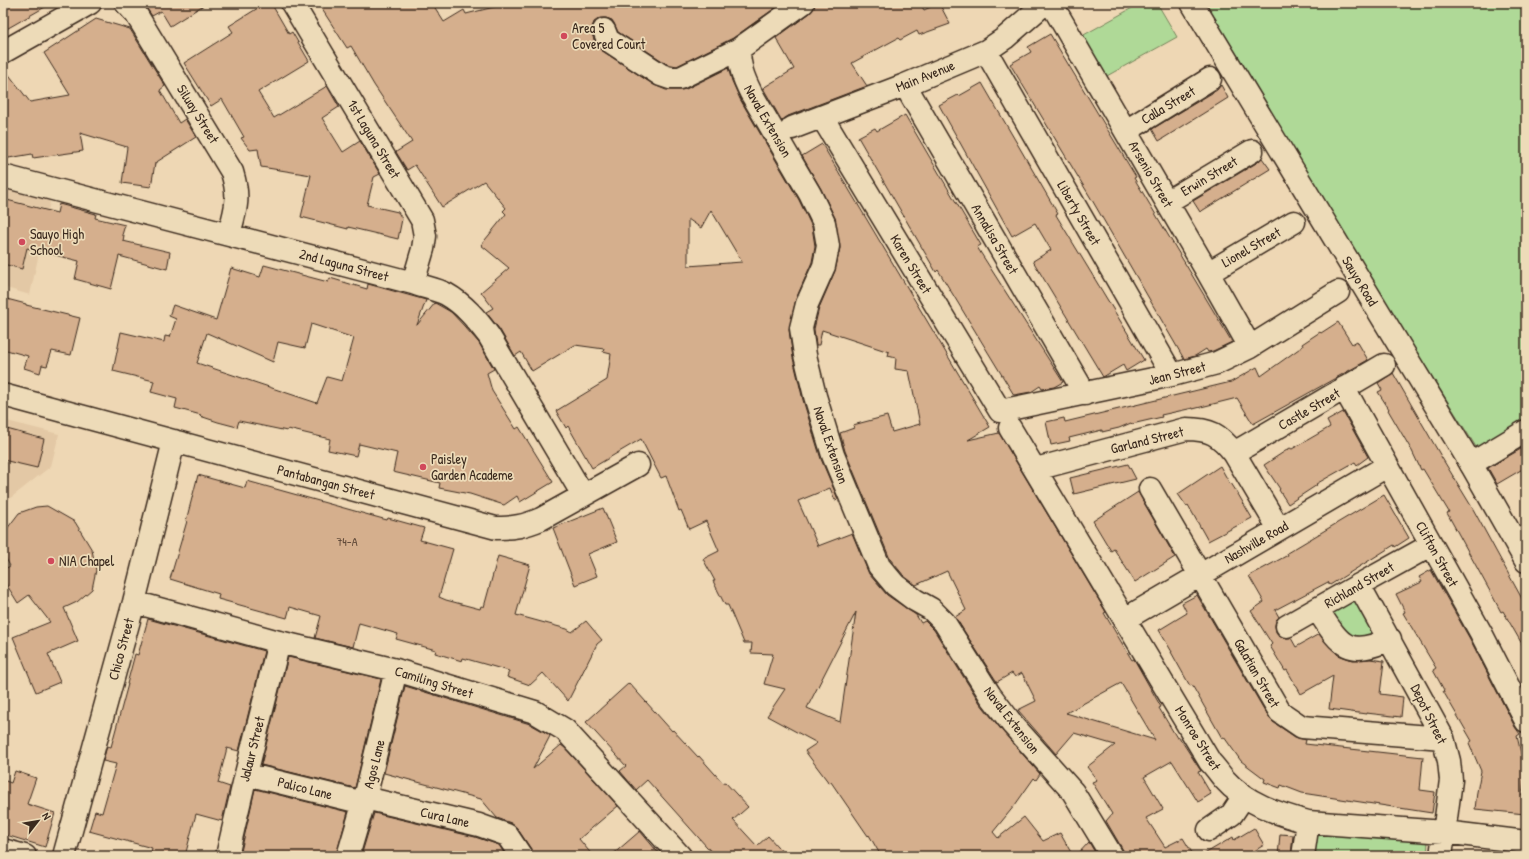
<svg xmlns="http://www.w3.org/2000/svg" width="1529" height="859" font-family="'Patrick Hand',sans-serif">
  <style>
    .built { fill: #e3c8a5 }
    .green { fill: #afd997; stroke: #75825a }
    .building { fill: #d5af8d; stroke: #3b2a1e; fill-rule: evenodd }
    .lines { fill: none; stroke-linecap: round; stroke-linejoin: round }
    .minor-casing { stroke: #3b2a1e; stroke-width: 25 }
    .major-casing { stroke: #3b2a1e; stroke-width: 25 }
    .minor { stroke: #eddbb8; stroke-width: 22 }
    .major { stroke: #eddbb8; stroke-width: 22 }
    .poi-dot { fill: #d1495b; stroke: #eddbb8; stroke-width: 1.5 }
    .labels { text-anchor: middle; stroke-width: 3.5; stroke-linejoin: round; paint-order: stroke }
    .number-label { font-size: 12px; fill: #624b3a }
    .poi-label { font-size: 14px; fill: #3b2a1e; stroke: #eddbb8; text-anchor: start }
    .street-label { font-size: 14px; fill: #3b2a1e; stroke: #eddbb8 }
  </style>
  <rect width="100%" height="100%" fill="#eed7b4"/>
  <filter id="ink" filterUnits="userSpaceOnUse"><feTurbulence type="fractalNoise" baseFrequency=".025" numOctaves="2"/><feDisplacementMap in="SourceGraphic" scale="8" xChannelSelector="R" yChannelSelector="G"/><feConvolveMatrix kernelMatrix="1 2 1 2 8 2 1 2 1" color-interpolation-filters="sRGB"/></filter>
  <g filter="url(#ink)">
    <!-- built -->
    <path class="built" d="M3,184L51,197L30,295L3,287Z
      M3,420L59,434L51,466L3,504Z"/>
    <!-- green -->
    <path class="green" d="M1141,3H1157L1177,37L1105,77L1082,36Z
      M1206,3H1526V422L1478,450L1396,319Z
      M1357,597L1375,636L1349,637L1331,612Z
      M1316,830L1428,841L1427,856H1313Z"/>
    <!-- building -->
    <path class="building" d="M3,3H52L3,31Z
      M143,3H207L170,26L161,11L152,16Z
      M266,3H271L289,34L292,32L309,61L258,92L274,118L327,86L339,107L322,118L343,152L360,141L380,174L374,177L367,205L398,212L402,219L398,239L348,227V229L301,217L311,175L261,167L258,149L250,150L241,138L244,137L222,99L211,106L184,63L233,32L229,26Z
      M318,3H432L444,22L464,10L466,14L510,3H782L733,38L677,66L667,64L618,32L612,20L606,18H600L594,22L592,28V34L596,45L601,50L654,85L666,90H680L686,89L728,68L732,81L740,99L799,200L812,227L815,246L812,262L796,299L789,330L793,358L803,400L821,459L838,499L835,500L830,488L798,501L818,546L852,533L869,574L887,595L916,615L921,623L925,621L934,630L980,703L1004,733L1040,774L1036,780L1034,778L1015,805L993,832L998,838L1024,817L1043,841L1060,833L1073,856H881L869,835L868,836L831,782L829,783L805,751L817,743L767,716L785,689L764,684L773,654L751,653L752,643H744L728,605H725L713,581H715L703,559L719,551L706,521L689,529L681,510L679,511L666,476L661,478L641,439L592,468L568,426L566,428L556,411L607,380L611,354L603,352L604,349L575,345L532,371L521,352L515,356L500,330L486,312L493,308L481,292L509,268L481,245L506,214L503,211L506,208L484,181L442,207L415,165L407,170L396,152L412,142L374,85L351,46L347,48ZM711,210L742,262L688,266V219L701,228ZM856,612L840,722L807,708Z
      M815,3H920L924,10L939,3L950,24L919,35L917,31L900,40L898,38L852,63L867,86L788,116L782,121L763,88L794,69L776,38L810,13L814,8Z
      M96,19L130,29L165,86L160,90L179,123L185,119L196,137L155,163L151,187L122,183L127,147L80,133L83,151L33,158L32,154L3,159V67L30,102L70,95L44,53Z
      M1050,34L1136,177L1134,178L1232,342L1213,351L1208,352L1206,349L1195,356L1184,359L1092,200L1010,64L1031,52L1028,47Z
      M982,83L1058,214L1056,215L1144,360L1126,371L1123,365L1103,377L1033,261L1051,250L1035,223L1012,236L939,105L958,95L959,96Z
      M1221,85L1228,98L1159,141L1152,129L1217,90Z
      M905,115L981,245L977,247L1063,382L1054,387L1042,389L1040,386L1031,392L1014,395L938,270L936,272L858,137L875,128L877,131Z
      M822,144L990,427L968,440L999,433L1106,612L1104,613L1132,660L1134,659L1161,707L1159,708L1177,738L1179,737L1201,771L1198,772L1211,794L1198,802L1172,761L1144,777L1163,809L1146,818L1165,847L1183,838L1194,856H1124L1123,850L1106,821L1112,814L1092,782L1097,780L1087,767L1115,745L1074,733L1056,754L1018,710L1036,701L1022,673L1015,677L1012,673L997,682L955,617L966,610L947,571L916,585L904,576L890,559L845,451L840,433L854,428L853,425L887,416L892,432L920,424L909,371L895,369L896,358L888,356L889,352L822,330L819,345H816L814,329L819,308L835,271L840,248L835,218L821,189L802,156ZM1121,683L1155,740L1066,713Z
      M1262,158L1270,169L1200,212L1193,201L1258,162Z
      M3,199L57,213L59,204L96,214L95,218L125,225L122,235H124L123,241L170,252L167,269L119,256L111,289L75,279L79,261L27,248L22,269L3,264Z
      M264,265L328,282L330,278L367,289L368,284L426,300L417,325L435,303L451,312L465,327L479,343L494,369L487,373L492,391L516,429L519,427L553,482L520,502L517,496L504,505L470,494L439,488L440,483L393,472L397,453L359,444L356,456L328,450L330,439L288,429L287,431L239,421L237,427L218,422L200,416L201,415L175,408L177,399L151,392L154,381L113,371L121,332L164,342L165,336L170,337L176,319L169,316L173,305L216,320L231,268L260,277ZM311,324L354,338L342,381L327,377L317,403L197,363L207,333L273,362L278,342L305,348Z
      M3,298L26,304V305L80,318L71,355L52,351L47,366L42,365L40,373L24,368L28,356L3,349Z
      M1338,322L1352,344L1357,341L1368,360L1253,424L1237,398L1193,409V408L1161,415L1162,417L1132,424L1131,423L1119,428L1102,432V430L1069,438L1070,441L1051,445L1046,422L1064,418L1065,422L1231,382L1257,367L1261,376L1303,346L1302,344L1320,332L1321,333Z
      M1393,373L1442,458L1473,509L1526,606V651L1503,611L1501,612L1492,595L1447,513L1449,512L1423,469L1421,470L1412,451L1388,410L1389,409L1378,392L1382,390L1378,383Z
      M1343,412L1368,457L1357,465L1355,462L1316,484L1317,485L1288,504L1279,490L1280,489L1264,465L1290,448L1292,449L1330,427L1327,421Z
      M3,428L44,439L37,468L3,460Z
      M1526,446V467L1497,484L1488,468Z
      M1128,464L1136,479L1074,494L1070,478Z
      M1220,466L1230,484L1231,483L1238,494L1252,518L1208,541L1188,505L1187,507L1178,494Z
      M198,475L245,488L247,481L387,520L388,518L424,528L420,540L453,549L439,597L446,600L480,609L481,606L484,607L498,556L530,565L516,615L567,629L572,632L586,621L602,640L597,644L568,701L543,673L530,685L507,677L509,671L463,658L462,661L435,653L436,650L396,639L398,634L359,623L353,647L315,638L321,616L290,607L287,618L218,599L219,594L170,579L187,521H186Z
      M1138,492L1175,557L1135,582L1114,549L1111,551L1093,521Z
      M1384,495L1409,538L1395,547L1394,545L1330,585L1328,582L1275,610L1279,617L1276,620L1275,626L1276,632L1280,637L1287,638H1291L1296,647L1319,634L1338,655L1353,660L1370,659L1384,661L1380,694L1403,697L1401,717L1366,713V714L1329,709L1333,676L1301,694L1287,670L1285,671L1270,646L1272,644L1251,611L1264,602L1249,576L1288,555L1287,553Z
      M47,506L75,522L92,550L96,570L92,589L77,602L64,608L78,641L48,654L60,682L36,692L13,637L50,622L29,595L18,603L3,579V570L10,566L3,553V534L19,513L36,507Z
      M603,508L617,542L588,554L597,576L575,585L553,528Z
      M1431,570L1470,639L1515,727L1520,734L1517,736L1525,771L1522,795H1526L1525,814L1475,809L1477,792L1481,771L1469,743L1472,741L1443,691L1444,690L1433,670L1436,668L1403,613L1405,612L1396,594L1422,582L1419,577Z
      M1197,595L1269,718L1273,722L1295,737L1306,740L1305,744L1423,757L1420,790L1435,792L1432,813L1302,793L1281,785L1280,788L1264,782L1265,779L1241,761L1224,737L1222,738L1192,685L1190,686L1171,652H1172L1159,630L1187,613L1182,603Z
      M148,619L264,651L239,751L227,748L218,783L230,787L222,821L196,814L185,856H150L152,848L89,831L95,811L102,813L116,764L103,761L107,746L111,747L128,684H127L135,654L138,655Z
      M288,657L381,679L355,788L261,765Z
      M629,683L672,731L673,730L698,757L699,756L723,783L725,782L748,807L733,820L757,846L768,836L786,856H715L647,780L636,790L620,771L626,766L586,722Z
      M405,686L530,724L548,734L550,736L533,769L561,745L565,748L618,806L579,839L593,856H533L531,849L517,828L511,823L497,818L481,799L384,773Z
      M15,771L36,778L27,804L55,813L45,847L3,834V780L11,783Z
      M255,789L348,812L336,856H240Z
      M374,813L475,837L499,845L506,856H361Z
      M1254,828L1264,845L1246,856H1201L1233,837L1234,840Z
      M640,831L661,856H611Z
      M1280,834L1293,835L1291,856H1278Z
      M1089,842L1097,856H1076Z"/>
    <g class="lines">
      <defs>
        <path id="minor" d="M126,3L136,14L232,172C240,198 236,209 229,234
          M292,3L422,220L425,236L423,249L413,283
          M803,3L739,49C739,66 743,77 751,93L810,194L824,223L828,246L824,266L807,304L801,328L805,355L815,396L833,455L879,566L895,585L915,600L931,609L944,622L990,695L1013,725L1073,792L1112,856
          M1051,3L1208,273L1250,347
          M604,30L608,40L661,75L670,78H680L739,49
          M986,51L1172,375
          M3,52L90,3
          M905,85L1085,394
          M822,117L1000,411L1172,375L1217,363L1250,347L1338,292
          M792,128L905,85L986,51L1005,38L1045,3
          M1126,131L1210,79
          M3,176L413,283C423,287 436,289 446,294C464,304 477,320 489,336L583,495
          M1167,202L1252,151
          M1208,273L1294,222
          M1344,388L1481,633L1526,721
          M3,395L496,528C514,528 524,526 541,519L638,465
          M1010,428L1210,762C1215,767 1219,773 1224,779C1245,803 1278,814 1308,822L1444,832L1526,842
          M1234,453L1384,365
          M1471,464L1526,431
          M1036,469L1186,429C1210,429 1219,434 1234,453L1279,529
          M1150,489L1280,712L1302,727L1443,738
          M1359,585L1443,738L1449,761L1451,780L1441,856
          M134,602L279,642L396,670L535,712L565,730L680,856
          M1317,609C1340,644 1346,659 1390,639
          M1125,619L1387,466
          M1287,626L1359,585L1431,545
          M246,774L364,803
          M365,798L479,825L507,835L521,856
          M1209,830L1232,814L1244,796
          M3,850L25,856
          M64,856L134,602L174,441
          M227,856L246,774L279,642
          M348,856L365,798L396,670
          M1303,856L1308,822"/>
        <path id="major" d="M1192,3L1471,464L1526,561"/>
      </defs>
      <!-- minor casing -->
      <use href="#minor" class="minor-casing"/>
      <!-- major casing -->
      <use href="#major" class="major-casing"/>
      <!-- minor -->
      <use href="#minor" class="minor"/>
      <!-- major -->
      <use href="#major" class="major"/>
    </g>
  </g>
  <!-- markers -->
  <g class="poi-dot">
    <circle cx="564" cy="36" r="4"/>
    <circle cx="22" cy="242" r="4"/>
    <circle cx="423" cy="467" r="4"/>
    <circle cx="51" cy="561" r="4"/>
  </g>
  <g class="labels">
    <!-- number labels -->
    <g class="number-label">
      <text x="347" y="546">74-A</text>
    </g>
    <!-- poi labels -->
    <g class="poi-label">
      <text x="572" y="33">Area 5<tspan x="572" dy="16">Covered Court</tspan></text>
      <text x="30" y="239">Sauyo High<tspan x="30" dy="16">School</tspan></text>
      <text x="431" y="464">Paisley<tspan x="431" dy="16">Garden Academe</tspan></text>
      <text x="59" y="566">NIA Chapel</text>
    </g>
    <!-- street labels -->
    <g class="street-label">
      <text transform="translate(925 76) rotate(-22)" y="5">Main Avenue</text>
      <text transform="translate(1168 105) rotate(-31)" y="5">Calla Street</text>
      <text transform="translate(198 114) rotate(58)" y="5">Siluay Street</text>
      <text transform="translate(768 121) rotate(60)" y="5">Naval Extension</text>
      <text transform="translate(374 139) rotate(59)" y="5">1st Laguna Street</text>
      <text transform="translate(1151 174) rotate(60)" y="5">Arsenio Street</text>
      <text transform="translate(1209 176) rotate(-31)" y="5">Erwin Street</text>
      <text transform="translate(1079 213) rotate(60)" y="5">Liberty Street</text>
      <text transform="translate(995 239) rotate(60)" y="5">Annalisa Street</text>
      <text transform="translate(1251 247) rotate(-30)" y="5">Lionel Street</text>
      <text transform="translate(911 264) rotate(59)" y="5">Karen Street</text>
      <text transform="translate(344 265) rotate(15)" y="5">2nd Laguna Street</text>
      <text transform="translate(1360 281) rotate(59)" y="5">Sauyo Road</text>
      <text transform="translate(1177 373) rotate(-14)" y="5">Jean Street</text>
      <text transform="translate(1309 409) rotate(-30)" y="5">Castle Street</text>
      <text transform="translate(1147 440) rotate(-14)" y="5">Garland Street</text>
      <text transform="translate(831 445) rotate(71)" y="5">Naval Extension</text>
      <text transform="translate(326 482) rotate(15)" y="5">Pantabangan Street</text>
      <text transform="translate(1256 542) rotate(-30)" y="5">Nashville Road</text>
      <text transform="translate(1437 554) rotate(61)" y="5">Clifton Street</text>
      <text transform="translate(1359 585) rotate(-30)" y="5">Richland Street</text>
      <text transform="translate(121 649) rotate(-75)" y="5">Chico Street</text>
      <text transform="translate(1257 673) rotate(60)" y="5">Galatian Street</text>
      <text transform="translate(434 682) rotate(17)" y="5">Camiling Street</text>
      <text transform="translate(1429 714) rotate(64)" y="5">Depot Street</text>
      <text transform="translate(1012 720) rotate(52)" y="5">Naval Extension</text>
      <text transform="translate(1198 738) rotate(58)" y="5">Monroe Street</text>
      <text transform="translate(252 749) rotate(-76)" y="5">Jalaur Street</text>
      <text transform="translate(374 764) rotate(-76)" y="5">Agos Lane</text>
      <text transform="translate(305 788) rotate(14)" y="5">Palico Lane</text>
      <text transform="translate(445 817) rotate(13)" y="5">Cura Lane</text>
    </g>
  </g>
  <!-- margin -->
  <rect width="1529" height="859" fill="none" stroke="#eddbb8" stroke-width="16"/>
  <rect x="8" y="8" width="1513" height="843" fill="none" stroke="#3b2a1e" stroke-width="1.5" filter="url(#ink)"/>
  <!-- north arrow -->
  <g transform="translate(38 821) rotate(59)" stroke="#eddbb8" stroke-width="3" paint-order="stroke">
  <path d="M0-3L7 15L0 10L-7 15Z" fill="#3b2a1e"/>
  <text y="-6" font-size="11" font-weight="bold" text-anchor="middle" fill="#3b2a1e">N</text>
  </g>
</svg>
